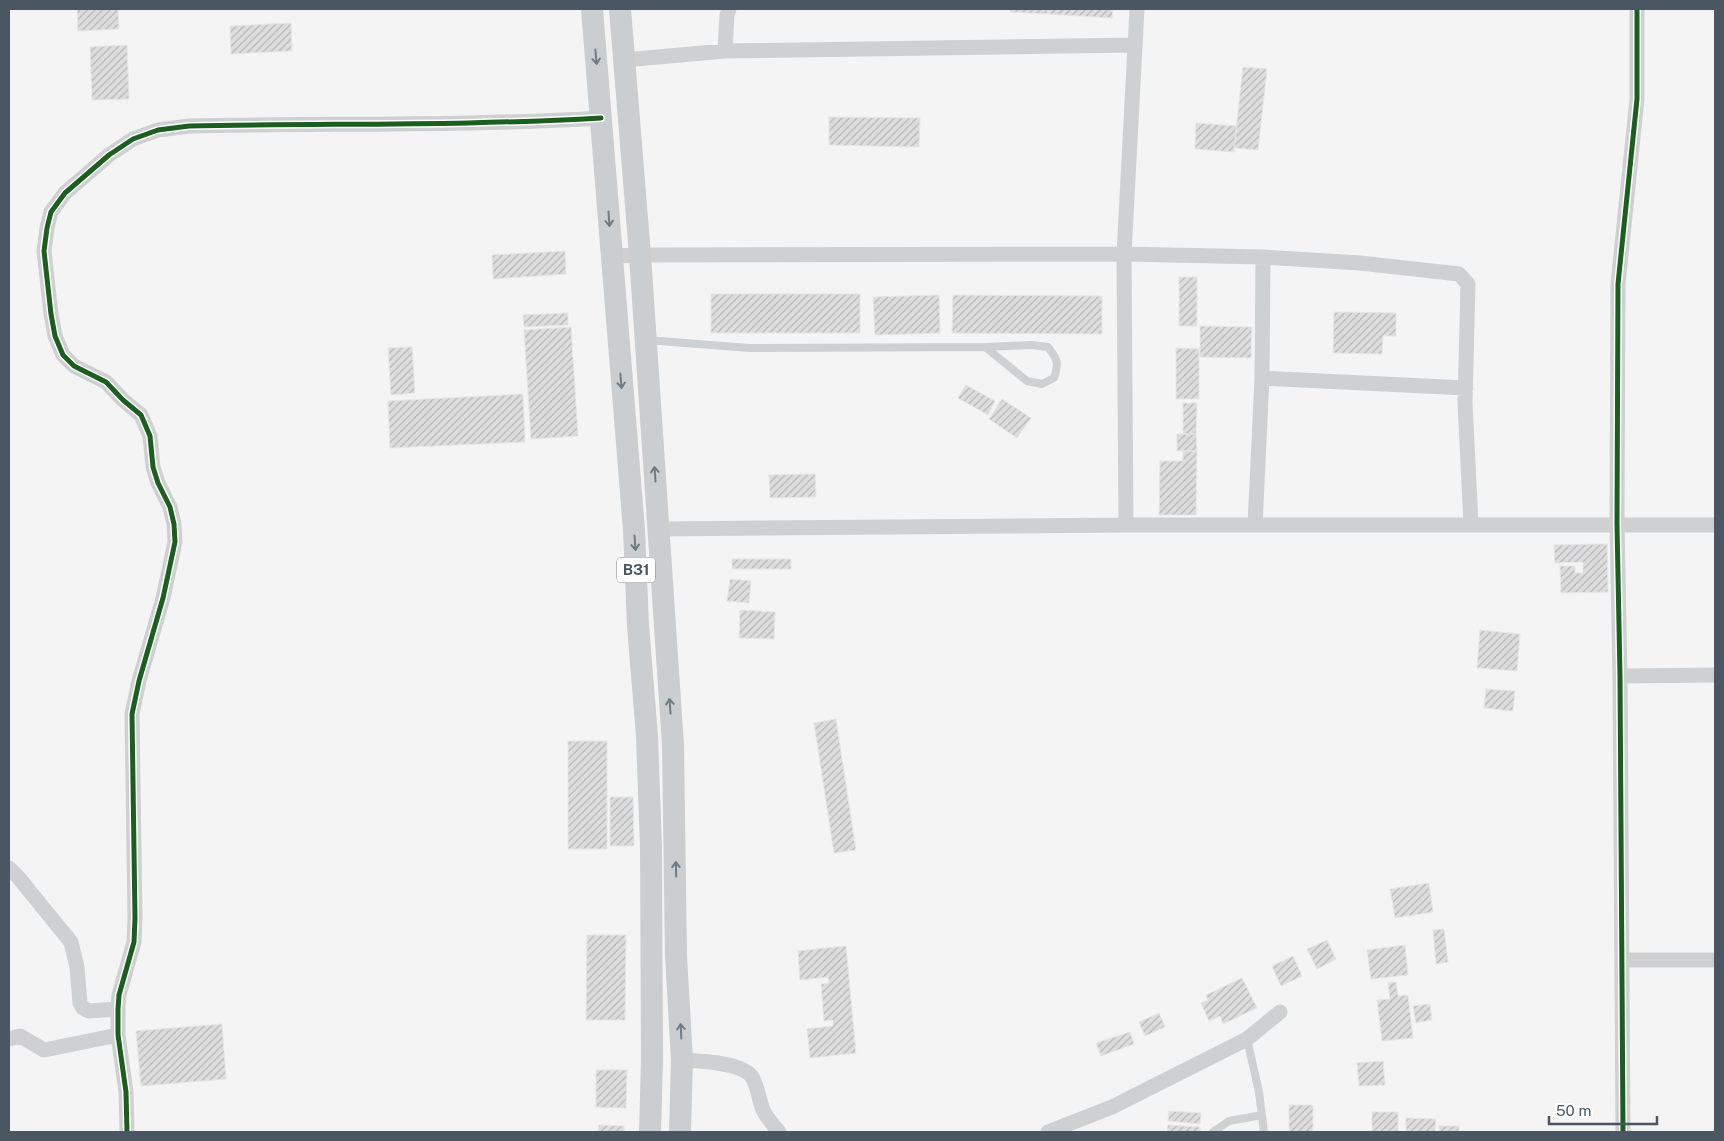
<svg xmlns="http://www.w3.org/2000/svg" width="1724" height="1141" font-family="'Public Sans',sans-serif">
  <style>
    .building { fill: url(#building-hatch); stroke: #e5e6e7 }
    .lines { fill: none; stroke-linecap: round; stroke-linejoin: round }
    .lane { stroke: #ced0d2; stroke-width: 8 }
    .street { stroke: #ced0d2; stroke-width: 15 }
    .primary { stroke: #caced1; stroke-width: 22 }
    .cycleway-casing { stroke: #fff; stroke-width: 8 }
    .cycleway { stroke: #1b5e20; stroke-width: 5 }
    .oneway { stroke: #707a83 }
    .labels { text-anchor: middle; stroke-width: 4.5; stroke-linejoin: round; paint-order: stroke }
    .shield { fill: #fff; stroke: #808990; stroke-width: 1 }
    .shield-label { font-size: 15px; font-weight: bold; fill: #4a5661 }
  </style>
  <defs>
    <pattern id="building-hatch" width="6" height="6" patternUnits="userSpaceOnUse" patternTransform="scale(1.25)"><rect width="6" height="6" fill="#ddddde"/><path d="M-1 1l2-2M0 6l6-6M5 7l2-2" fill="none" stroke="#b5b6b7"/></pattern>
  </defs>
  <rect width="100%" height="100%" fill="#f4f4f4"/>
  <!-- building -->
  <path class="building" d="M77,9H118L119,29L78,31Z
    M1010,9H1048V14L1010,12Z
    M1048,9H1113L1112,18L1048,14Z
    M291,23L292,51L231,54L230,26Z
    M127,45L129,99L92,100L90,47Z
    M1243,67L1267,69L1258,150L1234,148Z
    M829,117L920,118L919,147L829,145Z
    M1196,123L1237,126L1234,152L1195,149Z
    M565,251L566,274L493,279L492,255Z
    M1179,277H1197V326H1179Z
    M711,294H860V333H711Z
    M939,295L940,333L875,335L873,297Z
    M953,295L1102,296V334L952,333Z
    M1334,312L1396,313V336H1383L1382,354L1333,353Z
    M568,313V325L524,327L523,315Z
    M1200,326L1252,327L1251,358L1200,357Z
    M571,327L578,436L531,439L524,330Z
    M412,347L415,393L391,395L388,348Z
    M1176,348L1199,349V399H1176Z
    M966,385L995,401L988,415L958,398Z
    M523,394L525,442L390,448L388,401Z
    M1002,399L1031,418L1017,438L989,419Z
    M1183,403H1197L1196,434H1183Z
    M1177,434H1196L1197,451H1177Z
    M1183,451H1197L1196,515H1159L1160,461H1183Z
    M815,474L816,497L770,498L769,475Z
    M1607,544L1608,592L1561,593L1560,566H1575V573H1583V562L1555,563L1554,545Z
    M732,559H791V569H732Z
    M730,579L751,581L749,603L727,601Z
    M740,610L775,612L774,639L739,638Z
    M1480,630L1520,634L1517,671L1477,668Z
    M1486,689L1515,691L1513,711L1484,708Z
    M836,719L856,850L834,853L814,723Z
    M568,741H607V849H568Z
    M610,797H633L634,846H610Z
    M1429,883L1433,912L1395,918L1390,889Z
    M1444,929L1448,962L1436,964L1433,930Z
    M587,935H626L625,1020H586Z
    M1327,940L1336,959L1317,969L1307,949Z
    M1405,945L1408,975L1371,979L1367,950Z
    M846,946L856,1053L810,1058L807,1029L833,1026V1020L824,1021L821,984L829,983L828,977L800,980L798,951Z
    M1293,956L1302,976L1281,986L1272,966Z
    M1242,978L1257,1008L1223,1024L1220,1016L1209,1021L1201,1003L1208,1000L1206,995Z
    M1396,982L1398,996L1408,995L1413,1038L1382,1041L1377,1000L1390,999L1388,983Z
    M1430,1004L1432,1020L1416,1023L1413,1006Z
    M1159,1013L1165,1027L1145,1036L1139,1022Z
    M222,1024L226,1079L141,1086L136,1031Z
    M1130,1032L1134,1044L1101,1056L1096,1043Z
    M1383,1061L1385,1085L1359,1086L1357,1063Z
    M596,1070H627L626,1108L596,1107Z
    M1289,1105H1313V1132H1289Z
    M1169,1111L1201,1113L1200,1124L1168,1121Z
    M1372,1112H1398V1132H1372Z
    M1406,1118L1436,1119L1435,1132H1406Z
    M599,1125L624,1126V1132H598Z
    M1168,1125L1200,1127V1132H1167Z
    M1439,1126H1459V1132H1439Z"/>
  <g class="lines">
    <!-- lane -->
    <path class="lane" d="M647,340L749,348L985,347
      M1032,345L1048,347C1058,360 1059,363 1054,378L1042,384L1027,381L985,347Z
      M1247,1039L1259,1092L1264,1132
      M1213,1132L1229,1121L1262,1115"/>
    <!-- street -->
    <path class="street" d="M725,51L727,15L729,9
      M624,60L725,51L1135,45
      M612,256L640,255L1124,254L1263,257L1360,263L1459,274L1468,284L1465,403L1471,524
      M1263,257L1262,378L1466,388
      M1126,525L1124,254L1137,9
      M1255,525L1262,378
      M659,529L1126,525H1715
      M1620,676L1715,675
      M9,868L18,877L71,942L77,967L80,1003L83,1008L89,1011L118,1009
      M1623,960H1715
      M9,1039L20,1036L44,1050L118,1035
      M682,1060C699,1061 742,1062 752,1077C758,1087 759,1100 763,1110C767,1118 773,1125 779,1132
      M127,1132L126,1092L118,1035V1009L119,995L134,942L135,918L132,714L139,681L163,598L175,542L174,524L170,507L158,483L153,467L150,436L141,415L123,400L106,382L74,366L63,355L55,336L51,314L44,251L47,228L51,212L65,193L109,155L133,139L158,130L189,126C327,123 464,126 601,118
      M1048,1132L1112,1107L1247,1039L1280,1012
      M1623,1132L1620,676L1617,524L1618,284L1637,99V9"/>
    <!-- primary -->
    <path class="primary" d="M592,9L634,530L638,626L647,736L651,847L652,1060L650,1132
      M620,9L640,255L673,745L676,956L682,1060L680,1132"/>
    <defs>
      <path id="cycleway" d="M127,1132L126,1092L118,1035V1009L119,995L134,942L135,918L132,714L139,681L163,598L175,542L174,524L170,507L158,483L153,467L150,436L141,415L123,400L106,382L74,366L63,355L55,336L51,314L44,251L47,228L51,212L65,193L109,155L133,139L158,130L189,126C327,123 464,126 601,118
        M1623,1132L1620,676L1617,524L1618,284L1637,99V9"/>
    </defs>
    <!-- cycleway casing -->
    <use href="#cycleway" class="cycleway-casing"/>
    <!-- cycleway -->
    <use href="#cycleway" class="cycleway"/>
  </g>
  <!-- one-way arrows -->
  <defs><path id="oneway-shaft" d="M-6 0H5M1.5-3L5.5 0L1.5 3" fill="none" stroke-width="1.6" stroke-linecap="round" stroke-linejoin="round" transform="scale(1.25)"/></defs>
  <g class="oneway">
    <use href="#oneway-shaft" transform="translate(596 57) rotate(85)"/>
    <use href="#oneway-shaft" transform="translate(609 219) rotate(86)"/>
    <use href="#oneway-shaft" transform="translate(621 381) rotate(85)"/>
    <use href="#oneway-shaft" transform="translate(655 474) rotate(-94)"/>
    <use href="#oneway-shaft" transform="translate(635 543) rotate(86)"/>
    <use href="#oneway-shaft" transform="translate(670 706) rotate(-94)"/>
    <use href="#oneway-shaft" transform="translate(676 869) rotate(-91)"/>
    <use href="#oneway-shaft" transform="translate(681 1031) rotate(-93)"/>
  </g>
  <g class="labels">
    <!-- shield labels -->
    <rect class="shield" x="617" y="557.5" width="38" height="25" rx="4"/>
    <g class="shield-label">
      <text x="636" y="575">B31</text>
    </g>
  </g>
  <!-- border -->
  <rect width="1724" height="1141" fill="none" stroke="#4a5661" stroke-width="20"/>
  <!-- scale -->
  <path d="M1549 1116v8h108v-8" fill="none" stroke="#4a5661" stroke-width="2.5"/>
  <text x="1556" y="1116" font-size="15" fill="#4a5661" stroke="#ffffff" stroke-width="4" paint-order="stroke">50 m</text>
</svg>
